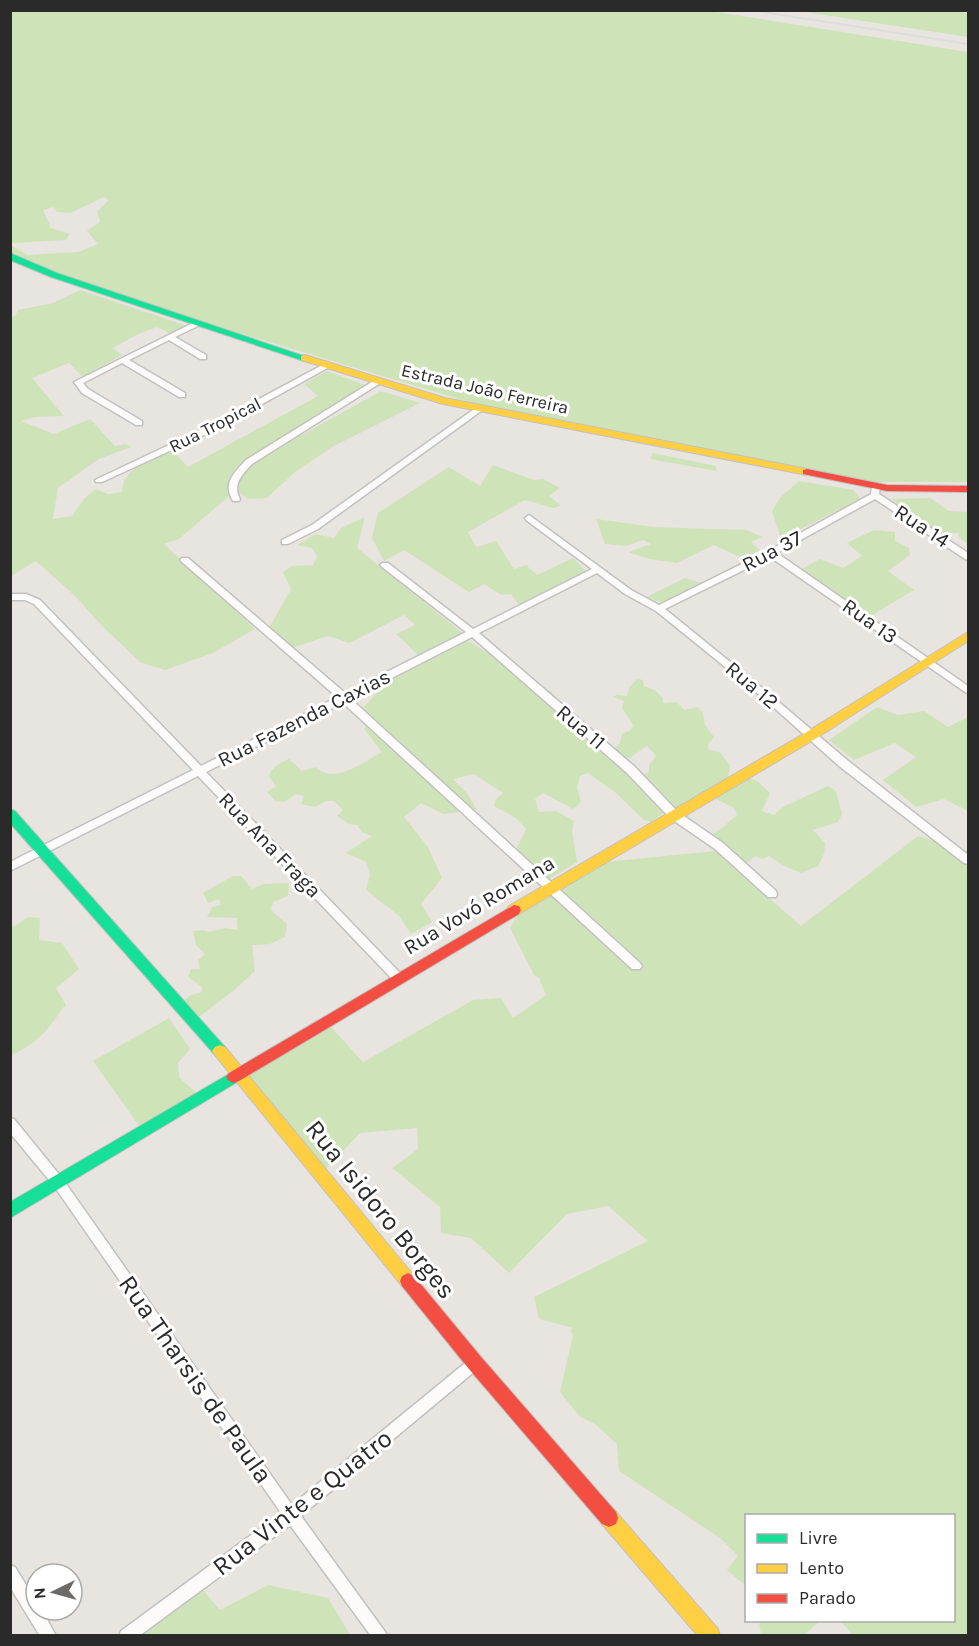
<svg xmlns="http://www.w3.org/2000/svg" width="979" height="1646" font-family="Karla,sans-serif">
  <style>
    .green { fill: #cfe3b9 }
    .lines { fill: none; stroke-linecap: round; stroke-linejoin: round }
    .street-casing { stroke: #c2c1c1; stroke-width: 3 }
    .fast-casing { stroke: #c2c1c1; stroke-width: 2 }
    .slow-casing { stroke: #c2c1c1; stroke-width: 2 }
    .jam-casing { stroke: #c2c1c1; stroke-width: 2 }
    .street { fill: #fcfbfa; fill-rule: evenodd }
    .fast { fill: #16e098; fill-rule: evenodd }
    .slow { fill: #ffcf43; fill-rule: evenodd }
    .jam { fill: #f24e42; fill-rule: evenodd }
    .rail { stroke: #deddde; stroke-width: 2 }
    .labels { text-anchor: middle; stroke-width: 6; stroke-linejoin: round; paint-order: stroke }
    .far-street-label { font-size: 18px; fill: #2a2a2a; stroke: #fff }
    .street-label { font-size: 21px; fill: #2a2a2a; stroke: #fff }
    .near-street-label { font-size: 26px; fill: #2a2a2a; stroke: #fff }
  </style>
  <rect width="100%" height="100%" fill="#e8e4e0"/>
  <!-- green -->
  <path class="green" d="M11,11H710L968,52V482H876L479,405L199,321L53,272L11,252V245L27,255L78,252L98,244L87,231L100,222L97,211L109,200L104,197L71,213L57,212L54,207L43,210L51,228L70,234L66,240L11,243Z
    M798,11H960L968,14V37Z
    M80,290L187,326L171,334L157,327L138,334L113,348L122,355L83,377L69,363L32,378L64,416L35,417L21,421L54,434L90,419L115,446L126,444L131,447L99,459L58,488L53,519L72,516L84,499L95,489L108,494L122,492C123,466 151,460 172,450L188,467L318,396L304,384L327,371L367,386L298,427L302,435L381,391L420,403L332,447L295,472L267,498L248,499L236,490L179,539L164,544L255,629L213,653L165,670L140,662L102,626L75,596L36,561L11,576L10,317L15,316L18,310L53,303Z
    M653,453L716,466L717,471L650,459Z
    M493,465L534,480L543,479L560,488L549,496L561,506L553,508L525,500L468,532L476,547L496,541L514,569L526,565L537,575L573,558L586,571L520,606L511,594L501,595L484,584L469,592L404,550L384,561L372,538L378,513L449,467L480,486Z
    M799,481L854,490L860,499L781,539L772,511L780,498Z
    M930,498L949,511L968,512V544L958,537L959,533H939L891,499Z
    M365,517L357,548L466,636L419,656L396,634L415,625L404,615L349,643L328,636L292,648L269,628L291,589L283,572L292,566L313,565L317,556L312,548L297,545L316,534L334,538L341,528Z
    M596,519L654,527L746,530L763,537L751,542L760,550L744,559L714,545L677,563L649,559L628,552L651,544L643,540L626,546L605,544Z
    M874,530L895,532V541L909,548L910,555L888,571L914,590L869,617L800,570L820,559L843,568L862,556L847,543Z
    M685,578L702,583L664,603L646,597Z
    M468,641L493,656L520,680L551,691L585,739L613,759L663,813L651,822L644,820L616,793L588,773L580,776L577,787L581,802L573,809L543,793L535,799L539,812L556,811L574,821L572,831L577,862L549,879L533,867L516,850L526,829L516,818L494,806L496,799L503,793L474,774L453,779L466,792L477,810L443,814L421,803L404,817L428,847L442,878L421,904L432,922L411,934L399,916L366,890L370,875L366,862L346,853L372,836L362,832L357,825L349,824L337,816L343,810L334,801H326L315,807L301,804L304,796L295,794L285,802L275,801L267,792L276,786L269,777C271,767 280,763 289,759L302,771L316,767C333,786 365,761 382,752L364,729L373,719L363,708L389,679Z
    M637,679L643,680L644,686L655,690L663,698V703L677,702L684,710L698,707L703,713L705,725L714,737L709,743L708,749L721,753L730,766L728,777L736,784L747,777L757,781L770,793L762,811L774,815L783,807L828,786L836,791L842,814L838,822L813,830L825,843L824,854L818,866L801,873L784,866L769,856L762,859L755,856L750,861L743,863L710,843L711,834C721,831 728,822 737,815L734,808L714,798L675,809L668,805L665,797L642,776L649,772V765L656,756L647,746L631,757L624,759L614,749L620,743L622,734L631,730L633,725L622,708L624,701L613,697L617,695L627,696L629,688Z
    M877,707L898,715L924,711L948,727L968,717V811L944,799L916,807L883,780L916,757L895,743L854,760L829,740Z
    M918,836L968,851V1635H852L841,1621L954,1620V1516H746V1586L727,1570L738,1556L720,1538L619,1471L617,1444L595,1424L580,1417L560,1392L573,1335L570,1331L573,1328L539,1319L534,1297L648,1241L608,1206L567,1214L509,1273L471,1238L441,1233L440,1207L392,1168L418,1149L417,1128L360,1133L326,1169L248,1073L329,1025L363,1062L473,1000L501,998L513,1018L546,995L539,978L534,975L510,928L518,914L540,903L605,862L715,851L801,926Z
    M233,876H241L252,889L263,884L289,883L288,896L273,902L271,910L287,924L285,937L270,944L252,945L255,971L233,991L200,1016H186L177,1006L191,995L202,992V987L188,977L191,969H200L198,960L205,954L196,945L193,931L203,930L209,932L226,928L238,930L237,918L207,917L212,907L221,905L219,899L208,903L203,893Z
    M28,917L40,918L39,940L62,943L79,969L56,988L66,1005C58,1013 56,1019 49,1027C40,1039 24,1050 11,1055V923L13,927Z
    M169,1018L190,1049L178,1063L179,1077L196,1093L140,1127L93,1061Z
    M268,1585L328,1598L349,1633L347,1636H133L202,1589L220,1610Z
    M759,1621V1620L820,1621L803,1636L761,1635Z"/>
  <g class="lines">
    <defs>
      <path id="street" d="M197,321L201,323L200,325L175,337L206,355V359H200L169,340L129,360L185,393V397H179L122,363L83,383L88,389L142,421V425H136L82,393L74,382Z
        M326,363H329L333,365L213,431L102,482H96L95,480L207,427Z
        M375,380H381L382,382L252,464C242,475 232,484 240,499L239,501H233C222,483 234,473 246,460Z
        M477,407H480L484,409L318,529L288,544H282V540L312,525Z
        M876,483L880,486L879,494L968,553V560L965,559L875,499L777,553L968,686V693L965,692L770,557L665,609L767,692L847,760L968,855V864L964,863L839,766L761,696L656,611L625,594L597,573L479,633L635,767L678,812L723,843L776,891L777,894L776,897H768L715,849L670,818L627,773L472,637L351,699L640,963L642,966L640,969H632L343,703L206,772L402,975L404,978L402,981H394L198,776L10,871V862L193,770L34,604L25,600H10V594H26L40,600L201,766L337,697L182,562L180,560L182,558H188L345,693L466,632L382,567L380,565L382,563H388L473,629L592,569L526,520L525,518L529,515L631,590L659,605L768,551L871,494L872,486Z
        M10,1118L14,1119L62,1178L292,1505L470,1359L475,1357L480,1359L482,1363L480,1367L301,1516L388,1636H371L290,1525L139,1636H119L121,1631L281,1513L54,1186L10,1133Z
        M10,1565L15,1567L36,1601V1610H42L56,1636H40L10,1587Z"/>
      <path id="fast" d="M10,253L57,273L310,358L305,361L301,360L51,277L10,260Z
        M10,809L15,811L225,1047L228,1051L225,1055L220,1057L215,1055L10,823Z
        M234,1071L239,1073L242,1077L239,1081L10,1218V1202Z"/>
      <path id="slow" d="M305,355L445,398L807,469L812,472L807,475L443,404L301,360V356Z
        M968,632V641L815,739L519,914H509L507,910L509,906L805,733Z
        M220,1045L225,1047L414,1276L416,1281L414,1286L408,1289L402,1286L215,1055L212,1051L215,1047Z
        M609,1509L616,1512L718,1629L720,1636H698L602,1524L600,1518L602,1512Z"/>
      <path id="jam" d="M807,469L887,485L968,486V492L887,491L803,474V470Z
        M514,905L519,906L521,910L519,914L239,1081L234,1083L229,1081L226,1077L229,1073Z
        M408,1273L414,1276L481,1357L616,1512L618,1518L616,1524L609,1527L602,1524L469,1369L402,1286L400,1281L402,1276Z"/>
    </defs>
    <!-- street casing -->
    <use href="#street" class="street-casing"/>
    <!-- fast casing -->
    <use href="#fast" class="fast-casing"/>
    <!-- slow casing -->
    <use href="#slow" class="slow-casing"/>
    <!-- jam casing -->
    <use href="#jam" class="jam-casing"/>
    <!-- street -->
    <use href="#street" class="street"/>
    <!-- fast -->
    <use href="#fast" class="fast"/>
    <!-- slow -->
    <use href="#slow" class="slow"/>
    <!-- jam -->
    <use href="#jam" class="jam"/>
    <!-- rail -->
    <path class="rail" d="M750,10L968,44"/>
  </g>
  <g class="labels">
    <!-- far-street labels -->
    <g class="far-street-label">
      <text transform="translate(485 389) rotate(13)" y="6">Estrada João Ferreira</text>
      <text transform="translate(215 425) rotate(-27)" y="6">Rua Tropical</text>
    </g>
    <!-- street labels -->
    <g class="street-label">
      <text transform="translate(922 526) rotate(33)" y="7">Rua 14</text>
      <text transform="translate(772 551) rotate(-28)" y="7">Rua 37</text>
      <text transform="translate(870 621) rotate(35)" y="7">Rua 13</text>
      <text transform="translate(752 685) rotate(40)" y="7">Rua 12</text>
      <text transform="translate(304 718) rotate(-27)" y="7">Rua Fazenda Caxias</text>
      <text transform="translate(581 727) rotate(40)" y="7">Rua 11</text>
      <text transform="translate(270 845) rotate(46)" y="7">Rua Ana Fraga</text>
      <text transform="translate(479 905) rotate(-31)" y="7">Rua Vovó Romana</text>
    </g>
    <!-- near-street labels -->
    <g class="near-street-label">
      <text transform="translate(381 1209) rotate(51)" y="9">Rua Isidoro Borges</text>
      <text transform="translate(196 1379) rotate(55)" y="9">Rua Tharsis de Paula</text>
      <text transform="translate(302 1502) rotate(-38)" y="9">Rua Vinte e Quatro</text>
    </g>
  </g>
  <!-- border -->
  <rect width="979" height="1646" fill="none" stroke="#2a2a2a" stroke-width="24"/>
  <!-- legend -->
  <rect x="745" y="1514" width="210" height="108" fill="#ffffff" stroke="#aaaaaa" stroke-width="1.5"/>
  <rect x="757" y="1534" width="30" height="9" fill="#16e098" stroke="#aaaaaa" stroke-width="1.5"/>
  <text x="799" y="1544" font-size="18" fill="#2a2a2a">Livre</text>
  <rect x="757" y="1564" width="30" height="9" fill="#ffcf43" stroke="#aaaaaa" stroke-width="1.5"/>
  <text x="799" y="1574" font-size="18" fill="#2a2a2a">Lento</text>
  <rect x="757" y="1594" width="30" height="9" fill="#f24e42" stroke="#aaaaaa" stroke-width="1.5"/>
  <text x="799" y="1604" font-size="18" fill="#2a2a2a">Parado</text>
  <!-- north arrow -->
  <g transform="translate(54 1592) rotate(265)"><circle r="28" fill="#ffffff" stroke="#aaaaaa" stroke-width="1.5"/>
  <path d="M0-4.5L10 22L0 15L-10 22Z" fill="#6c6b6a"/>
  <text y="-9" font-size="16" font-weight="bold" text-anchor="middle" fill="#2a2a2a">N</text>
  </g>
</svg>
